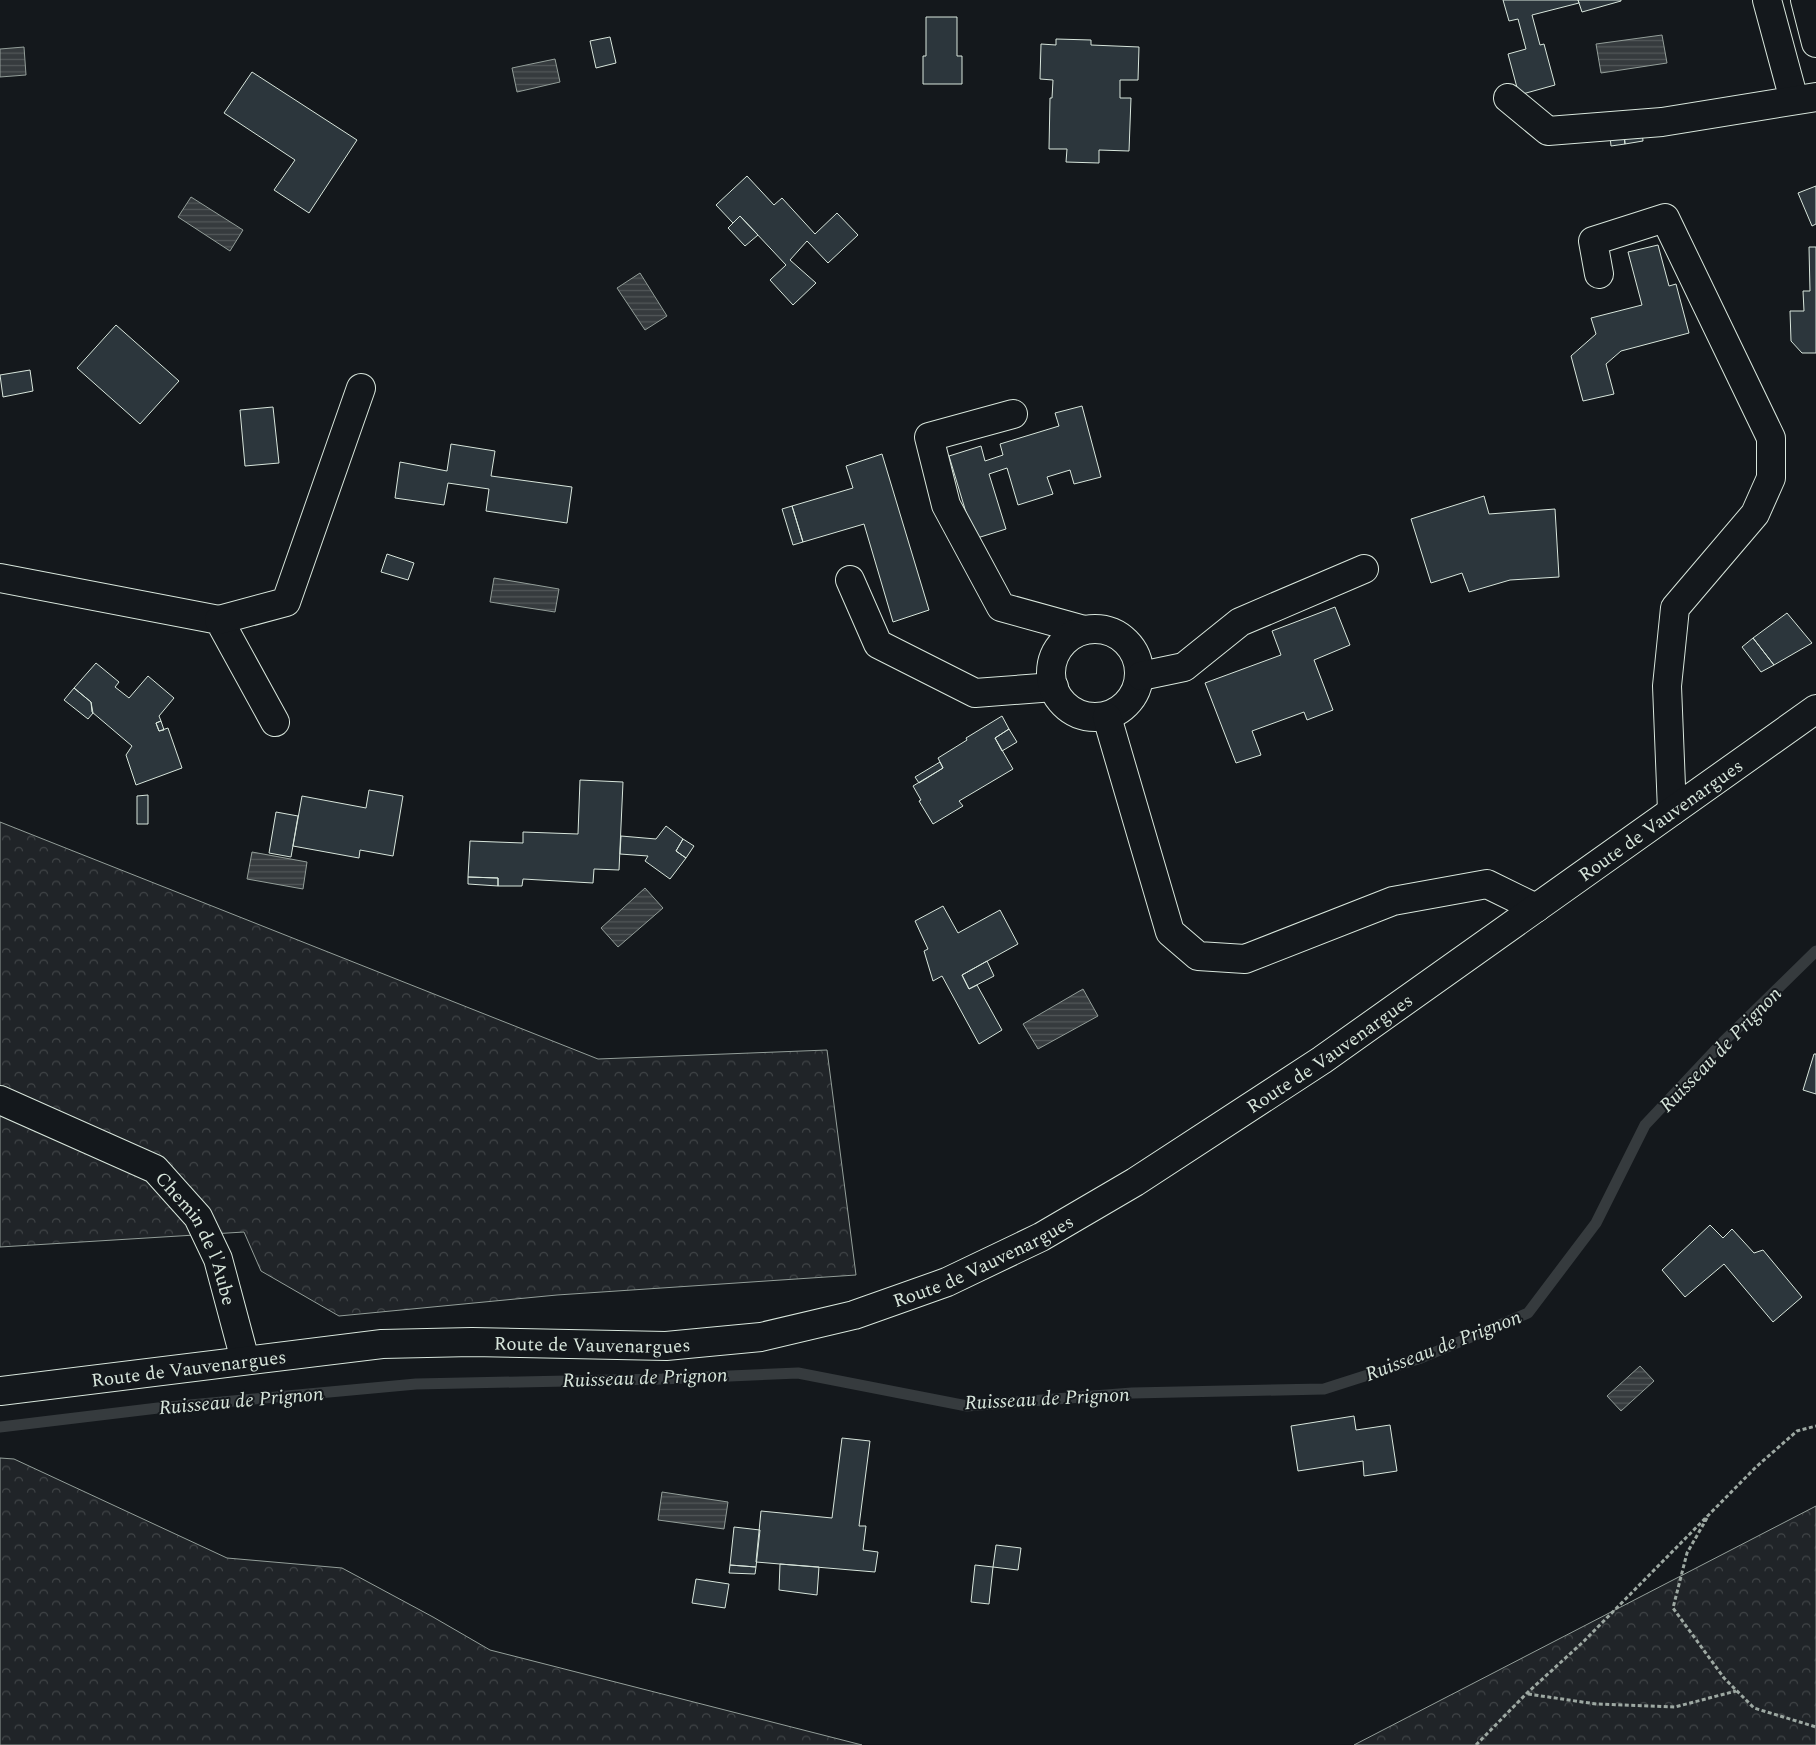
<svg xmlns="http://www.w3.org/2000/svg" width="1816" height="1745" font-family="Spectral,serif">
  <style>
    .forest { fill: url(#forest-crowns); stroke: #939e99 }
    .water { fill: url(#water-rules); stroke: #939e99 }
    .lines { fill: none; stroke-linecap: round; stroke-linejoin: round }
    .stream { stroke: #363b3e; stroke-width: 11 }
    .building { fill: #2c363c; stroke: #d8e6dc }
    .minor-casing { stroke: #d8e6dc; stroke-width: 30 }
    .major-casing { stroke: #d8e6dc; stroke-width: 30 }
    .path { stroke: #9da8a2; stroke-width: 3; stroke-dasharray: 4 2.5; stroke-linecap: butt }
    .minor { stroke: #14181c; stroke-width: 28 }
    .major { stroke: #14181c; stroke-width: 28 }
    .labels { text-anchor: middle; stroke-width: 4; stroke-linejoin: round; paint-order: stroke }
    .street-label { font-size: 19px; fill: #d8e6dc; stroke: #14181c }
    .water-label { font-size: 20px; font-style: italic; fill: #d8e6dc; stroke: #14181c }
  </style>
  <defs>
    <pattern id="forest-crowns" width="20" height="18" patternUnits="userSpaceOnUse" patternTransform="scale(1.25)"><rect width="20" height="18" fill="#202428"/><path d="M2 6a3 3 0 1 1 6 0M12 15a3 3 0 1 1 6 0" fill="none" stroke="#404447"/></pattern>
    <pattern id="water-rules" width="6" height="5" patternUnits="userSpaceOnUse" patternTransform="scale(1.25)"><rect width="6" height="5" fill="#363b3e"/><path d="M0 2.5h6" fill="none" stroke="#525759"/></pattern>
  </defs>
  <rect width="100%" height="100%" fill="#14181c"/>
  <!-- forest -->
  <path class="forest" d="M0,822L598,1059L827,1050L856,1275L557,1295L339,1316L261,1271L244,1232L0,1247Z
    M0,1458L14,1459L227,1558L342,1568L433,1617L490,1650L862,1745H0Z
    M1816,1506V1745H1354Z"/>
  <!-- water -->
  <path class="water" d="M1662,35L1667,63L1601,73L1596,44Z
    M24,47L26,75L0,77V49Z
    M555,59L560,82L517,92L512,68Z
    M191,197L243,230L230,251L178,217Z
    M640,273L667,316L645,330L617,288Z
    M494,578L559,589L555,612L490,602Z
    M252,852L307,862L303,889L247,879Z
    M645,888L663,908L618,947L601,928Z
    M1083,989L1098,1016L1038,1049L1023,1024Z
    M1640,1366L1654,1381L1621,1411L1607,1396Z
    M662,1492L728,1502L724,1529L658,1520Z"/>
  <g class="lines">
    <!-- stream -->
    <path class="stream" d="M0,1427L158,1408L416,1384L662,1379L798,1373L967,1406L1132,1393L1324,1389L1421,1358L1528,1313L1596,1223L1645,1125L1723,1042L1816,951"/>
  </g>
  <!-- building -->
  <path class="building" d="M1503,0H1578L1579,3L1532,15L1540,45L1544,44L1555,85L1519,95L1508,54L1526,49L1518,19L1509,21Z
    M1578,0H1621V1L1582,12Z
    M926,17H957V56H962V84H923V56H926Z
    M610,37L616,63L596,68L590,41Z
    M1056,39L1091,40V45L1139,47L1138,80H1120V98H1131L1129,151L1099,150V163L1066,162L1067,149H1049L1050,98H1052L1053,80L1040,79L1041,44L1056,45Z
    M252,72L357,140L309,213L274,190L295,160L224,113Z
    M1642,131L1643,141L1625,144L1624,134Z
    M1624,134L1625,144L1611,146L1610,136Z
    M747,176L774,205L782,198L815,234L837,213L858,235L828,263L807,241L790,260L816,283L793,305L770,280L786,265L740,216L733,223L716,205Z
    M1816,186V224L1812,226L1798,193Z
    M740,216L758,235L745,246L728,228Z
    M1658,245L1669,286L1676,284L1689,333L1621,351L1606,364L1614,394L1583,401L1571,356L1596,334L1591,318L1642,305L1628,252Z
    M1809,247H1816V353H1802L1791,341L1790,311H1804L1803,291H1810Z
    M116,325L179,381L140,424L77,368Z
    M30,370L33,391L3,397L0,375Z
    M1082,406L1101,477L1074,484L1070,470L1047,477L1053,494L1018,505L1007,468L989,474L1006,529L974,539L949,456L981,446L985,461L1003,455L1000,444L1059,426L1055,413Z
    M273,407L279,463L245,466L240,410Z
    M451,444L495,451L491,476L572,487L567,523L486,511L489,489L448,483L444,505L395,498L400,462L447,471Z
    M882,454L929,610L893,622L864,524L803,542L792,506L853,488L846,466Z
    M1484,496L1489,514L1555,509L1559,577L1510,580L1469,592L1462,573L1431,583L1411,519Z
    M792,506L803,542L793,545L782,509Z
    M387,554L414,563L408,580L381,572Z
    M1335,607L1350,645L1314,660L1333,710L1307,720L1304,712L1252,731L1261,755L1236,763L1205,683L1281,655L1272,631Z
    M1787,613L1812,643L1774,665L1753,638Z
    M1753,638L1774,665L1761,672L1742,647Z
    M96,663L119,682L115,687L129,698L148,676L174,698L159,716L161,721L156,723L159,731L168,728L182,768L136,785L126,755L132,746L92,712L91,702L74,688Z
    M74,688L91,702L93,713L88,719L64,700Z
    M1002,716L1009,729L995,738L1013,769L959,801L963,806L933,824L919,801L921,800L913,786L943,768L938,758L967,740L966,738Z
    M161,721L164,730L159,731L156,723Z
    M1009,729L1017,742L1002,751L995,738Z
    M940,762L943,768L919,783L915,777Z
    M580,780L623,782L619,870L594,869L593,883L523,879L522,886H498V878L468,877L470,841L523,843V832L578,834Z
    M369,790L403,796L393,856L360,850L359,858L293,846L302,796L366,808Z
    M148,795V824H137V796Z
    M276,812L298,816L291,857L269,853Z
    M666,826L683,839L676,851L686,858L670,879L645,861L648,856L620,854L621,836L656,839Z
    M683,839L694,846L686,858L676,851Z
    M468,877L498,878V886L468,884Z
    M943,906L958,933L1000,910L1018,944L962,975L969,989L977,985L1002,1030L979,1044L942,976L933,981L924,951L928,949L915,921Z
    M987,961L994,976L969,989L962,975Z
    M1814,1054H1816V1094L1803,1090Z
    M1710,1225L1723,1238L1732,1229L1754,1253L1763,1250L1802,1297L1773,1322L1724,1264L1685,1297L1662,1270Z
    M1354,1416L1356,1430L1390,1425L1397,1471L1364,1476L1363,1461L1298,1471L1291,1426Z
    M842,1438L870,1441L859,1526H866L863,1550L878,1552L875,1572L756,1562L761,1511L832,1518Z
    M734,1527L760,1530L756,1567L730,1565Z
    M996,1545L1021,1548L1018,1570L993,1567Z
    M780,1564L819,1567L817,1595L779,1590Z
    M730,1565L756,1567L755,1574L729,1573Z
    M975,1565L993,1567L989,1604L971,1602Z
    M696,1579L729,1584L725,1608L692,1603Z"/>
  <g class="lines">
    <defs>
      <g id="minor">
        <path d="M1767,0L1794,100"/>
        <path d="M1805,0L1816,43"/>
        <path d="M1508,98L1548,131L1662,122L1816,97"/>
        <path d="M1599,274L1593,241L1665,218L1771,438V478L1755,514L1675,608L1667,686L1672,811"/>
        <path d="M1013,414L929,437L946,505L1001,607L1084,630"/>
        <path d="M0,578L219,620L275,722"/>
        <path d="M850,580L878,644L975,693L1054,687"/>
        <path d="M219,620L286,602L361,388"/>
        <circle cx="1095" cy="673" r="44"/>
        <path d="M1141,676L1184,667L1240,622L1364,569"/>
        <path d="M1107,717L1170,932L1198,956L1245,959L1393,901L1487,884L1536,908"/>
        <path id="s1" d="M0,1100L155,1169L198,1217L218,1259L245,1360"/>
      </g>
      <g id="major">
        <path id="s2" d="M0,1391L382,1344L472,1342L666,1346L761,1337L854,1315L947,1282L1041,1237L1135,1182L1322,1060L1816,709"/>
      </g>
    </defs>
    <!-- minor casing -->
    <use href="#minor" class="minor-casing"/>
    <!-- major casing -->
    <use href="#major" class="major-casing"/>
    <!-- path -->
    <path class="path" d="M1707,1518L1687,1553L1673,1608L1724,1678L1754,1708L1816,1727
      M1528,1694L1596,1704L1675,1707L1736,1691
      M1476,1745L1527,1693L1583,1642L1756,1467L1797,1431L1816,1426"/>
    <!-- minor -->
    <use href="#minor" class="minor"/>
    <!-- major -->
    <use href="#major" class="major"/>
  </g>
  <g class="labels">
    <!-- street labels -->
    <g class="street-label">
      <text dy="7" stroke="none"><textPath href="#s2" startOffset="1810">Route de Vauvenargues</textPath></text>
      <text dy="7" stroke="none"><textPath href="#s2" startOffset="1405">Route de Vauvenargues</textPath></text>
      <text dy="7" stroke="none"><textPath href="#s1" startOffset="252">Chemin de l'Aube</textPath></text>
      <text dy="7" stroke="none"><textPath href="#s2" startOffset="1000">Route de Vauvenargues</textPath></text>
      <text dy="7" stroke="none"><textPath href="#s2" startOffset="595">Route de Vauvenargues</textPath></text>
      <text dy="7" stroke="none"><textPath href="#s2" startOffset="190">Route de Vauvenargues</textPath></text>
    </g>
    <!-- water labels -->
    <g class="water-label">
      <text transform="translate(1720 1049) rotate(-46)" y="7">Ruisseau de Prignon</text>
      <text transform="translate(1443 1345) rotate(-21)" y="7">Ruisseau de Prignon</text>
      <text transform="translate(645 1377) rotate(-2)" y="7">Ruisseau de Prignon</text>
      <text transform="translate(1047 1398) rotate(-3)" y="7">Ruisseau de Prignon</text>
      <text transform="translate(241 1400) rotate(-5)" y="7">Ruisseau de Prignon</text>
    </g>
  </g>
</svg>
